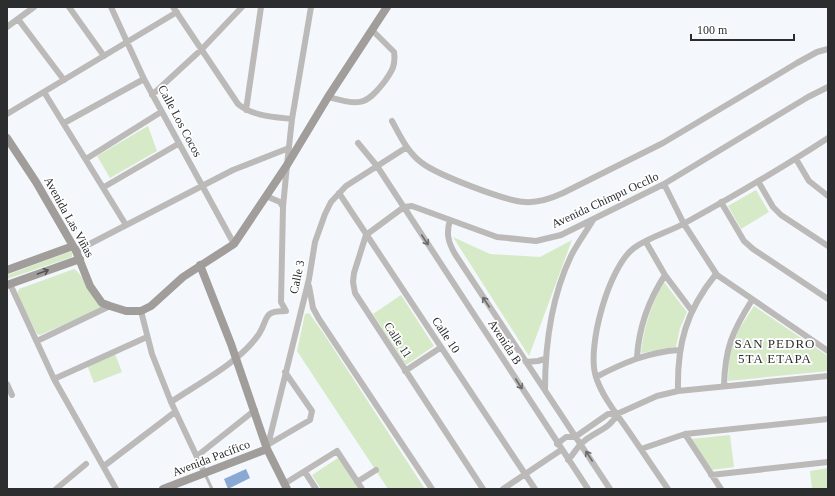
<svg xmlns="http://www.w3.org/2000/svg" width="835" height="496" font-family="'Times New Roman',serif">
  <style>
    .green { fill: #d6eac8 }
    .water { fill: #8aa8d4 }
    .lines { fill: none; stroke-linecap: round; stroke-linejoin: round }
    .lane { stroke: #bcbab9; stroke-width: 3 }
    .street { stroke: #bcbab9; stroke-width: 6 }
    .secondary { stroke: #a09d9b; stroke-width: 8 }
    .oneway { stroke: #6d6c6d }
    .oneway2 { stroke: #555455 }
    .labels { text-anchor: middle; stroke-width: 3.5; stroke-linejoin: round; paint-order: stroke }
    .street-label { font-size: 12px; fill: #2c2d2f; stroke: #fff }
    .neighbourhood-label { font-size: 13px; letter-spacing: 1px; fill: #2c2d2f; stroke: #fff }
  </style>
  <rect width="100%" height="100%" fill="#f4f7fb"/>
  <!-- green -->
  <path class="green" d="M148,126L157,151L110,178L97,156Z
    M756,190L769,212L741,229L728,206Z
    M453,237L490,254L540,257L572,240L529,356Z
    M69,252H72V257L7,279V275Z
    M74,269C80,271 96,299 101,306L100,309L40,335L37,334L17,294L19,289Z
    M664,282L687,312L680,328L676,347L641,353C644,326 651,305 664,282Z
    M401,295L434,346L406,365L373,314Z
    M754,306L828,356V371L728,381L729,355L739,329Z
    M309,313L324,334L425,489H388L297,351L305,314Z
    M115,354L122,372L94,383L87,365Z
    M730,435L734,467L712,470L691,439Z
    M338,458L358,489H321L312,475Z
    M828,468V489H812L810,471Z"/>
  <!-- water -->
  <path class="water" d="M246,469L250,478L228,489L224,479Z"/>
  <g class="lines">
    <!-- lane -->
    <path class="lane" d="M205,474L212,489"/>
    <!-- street -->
    <path class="street" d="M69,7L104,56
      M111,7L144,79L234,244
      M173,7L238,104C252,116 274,117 292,119
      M18,19L64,80
      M7,27L34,7
      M44,92L126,225
      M152,95L202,49L242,7
      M328,97C359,105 365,107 385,81C392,71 396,65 394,52L372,30
      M246,110L261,7
      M7,114L177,12
      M392,121C400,136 408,153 422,163C438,175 505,201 525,202C538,203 550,199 563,193L663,143L797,63L817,52L828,49
      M64,123L144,79
      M358,143L377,166L588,489
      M86,159L161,112
      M796,159L809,181L828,196
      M758,181L773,207L781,215L828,246
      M664,184L684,224L717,275L828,351
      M104,187L178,144
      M339,193L535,489
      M266,196L280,202L283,207
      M721,202L744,241L753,249L828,299
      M450,220C446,233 448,242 455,254L610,489
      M646,242L665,275L692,311
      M76,251L233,170L289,148
      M10,284L54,379L116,489
      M309,286L313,308L319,319L432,489
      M141,311L152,354L171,402L205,474
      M37,341L110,306
      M637,357C639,326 648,301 665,275
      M526,362L538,361L545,359
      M405,371L440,348
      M596,377C623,363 648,352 679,350
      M54,379L147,337
      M7,384L12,395
      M724,386C725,348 732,332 752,300
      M545,390C545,345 551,298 571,256C577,244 586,232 593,220
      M678,391C677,344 686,311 716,274
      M171,402C199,383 240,362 259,334C269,318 262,311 286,311L281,302L283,207L287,165L292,119L311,7
      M685,434L721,489
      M269,444L310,420L312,411L285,372
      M557,444L566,437H575L608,414H617L657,396L678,391L828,376
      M267,449L309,279L315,242L325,214L331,202L346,186L407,147
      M641,449L685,434L828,419
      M197,456L255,410
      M568,460C575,453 576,448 582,443C593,432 611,429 617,414
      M104,466L175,412
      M305,472L316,489
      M711,475L828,462
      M357,482L376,470
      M284,484L337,451L362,489
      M56,489L86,464
      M483,489L355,293L353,282L354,273L366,235L404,207L412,206L497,237L536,241L561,235L664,184L808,97L828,87
      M503,489L561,450
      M668,489C654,469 641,449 627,429C616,413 602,396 596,377C586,348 609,266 634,248C649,237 669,232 685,223C734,196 782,168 828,138"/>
    <!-- secondary -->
    <path class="secondary" d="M7,138L36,182L76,251L90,286L97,296L102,303L110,306L126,311H141L151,306L183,277L234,244L287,165L328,97L387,7
      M200,265L231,344L267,449L287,489
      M7,270L73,246
      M7,285L80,259
      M163,489L267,449"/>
  </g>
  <!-- one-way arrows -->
  <defs><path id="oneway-shaft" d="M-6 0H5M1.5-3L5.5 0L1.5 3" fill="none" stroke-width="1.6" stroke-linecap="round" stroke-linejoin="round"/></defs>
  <g class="oneway">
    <use href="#oneway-shaft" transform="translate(425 240) rotate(57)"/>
    <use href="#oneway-shaft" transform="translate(486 302) rotate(-124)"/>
    <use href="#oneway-shaft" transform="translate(519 384) rotate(57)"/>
    <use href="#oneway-shaft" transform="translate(589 456) rotate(-123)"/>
  </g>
  <use class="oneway2" href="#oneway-shaft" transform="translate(43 272) rotate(-20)"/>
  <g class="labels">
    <!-- street labels -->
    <g class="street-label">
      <text transform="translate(180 121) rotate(62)" y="4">Calle Los Cocos</text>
      <text transform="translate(605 200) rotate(-25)" y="4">Avenida Chimpu Occllo</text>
      <text transform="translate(69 217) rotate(61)" y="4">Avenida Las Viñas</text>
      <text transform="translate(297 277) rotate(-78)" y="4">Calle 3</text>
      <text transform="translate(446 335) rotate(56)" y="4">Calle 10</text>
      <text transform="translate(398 340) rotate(57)" y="4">Calle 11</text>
      <text transform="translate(505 342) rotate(57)" y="4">Avenida B</text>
      <text transform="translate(211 458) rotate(-21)" y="4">Avenida Pacífico</text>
    </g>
    <!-- neighbourhood labels -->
    <g class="neighbourhood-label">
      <text x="775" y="348">SAN PEDRO<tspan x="775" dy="15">5TA ETAPA</tspan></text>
    </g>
  </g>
  <!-- border -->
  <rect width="835" height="496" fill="none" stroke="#2c2d2f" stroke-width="16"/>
  <!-- scale -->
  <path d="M691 34v6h103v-6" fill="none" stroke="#2c2d2f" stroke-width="2"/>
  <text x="697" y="34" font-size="12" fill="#2c2d2f" stroke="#ffffff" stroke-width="3" paint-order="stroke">100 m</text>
</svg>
